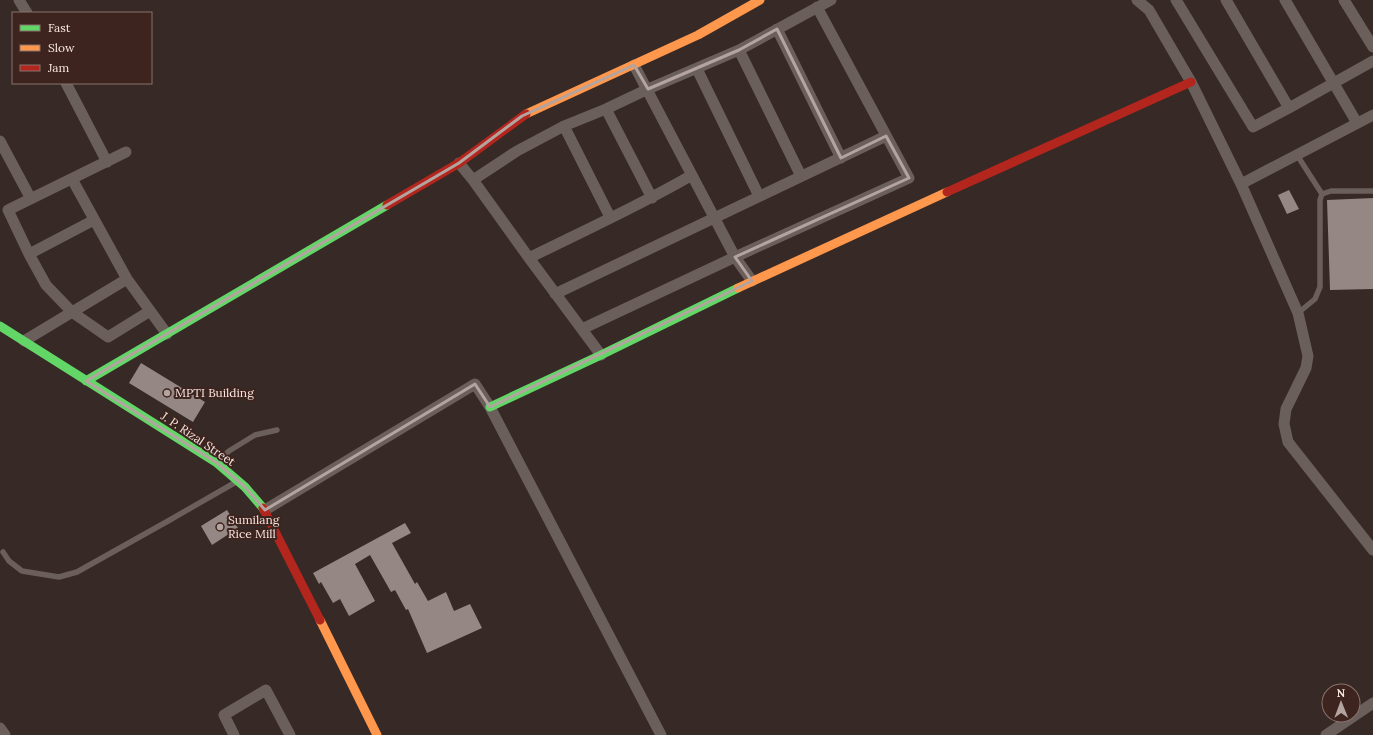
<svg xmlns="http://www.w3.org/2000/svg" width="1373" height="735" font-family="Lora,serif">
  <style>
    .building { fill: #948784 }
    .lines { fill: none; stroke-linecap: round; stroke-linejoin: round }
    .lane { stroke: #6b5f5c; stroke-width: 5.5 }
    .street { stroke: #6b5f5c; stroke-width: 11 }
    .fast { stroke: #63d668; stroke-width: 9 }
    .slow { stroke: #ff974d; stroke-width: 9 }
    .jam { stroke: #b3261e; stroke-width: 9 }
    .marked { fill: none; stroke: #b4a49f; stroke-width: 3; stroke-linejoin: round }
    .poi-dot { fill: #b4a49f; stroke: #3e241e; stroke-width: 1.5 }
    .labels { text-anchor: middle; stroke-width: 4; stroke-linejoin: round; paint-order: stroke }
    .poi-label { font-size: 12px; fill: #f8e6e1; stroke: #3e241e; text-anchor: start }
    .street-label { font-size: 12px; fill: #f8e6e1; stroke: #3e241e }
  </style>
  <rect width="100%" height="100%" fill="#372925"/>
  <!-- building -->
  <path class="building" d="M1289,190L1299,209L1287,214L1278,195Z
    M1373,198V289L1330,290L1327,200Z
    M141,363L205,402L193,422L129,383Z
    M227,510L238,528L212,545L201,526Z
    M405,523L411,533L392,543L415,584L417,582L428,601L446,592L454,611L470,604L482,628L427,653L408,609L406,610L395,590L391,592L370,555L355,564L375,601L349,616L340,599L333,603L321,582L319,584L313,573Z"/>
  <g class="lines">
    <!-- lane -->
    <path class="lane" d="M1297,155L1322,194
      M1298,313L1315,299L1320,287V200L1322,194L1331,191H1373
      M217,463L229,451L255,435L277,430
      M3,552L9,561L22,571L59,577L77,572L168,521L236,482"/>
    <!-- street -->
    <path class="street" d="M19,0L27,13
      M1137,0L1149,10L1191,82L1241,184L1298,313L1308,356L1306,368L1286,409L1284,424L1288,442L1373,550
      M1176,0L1253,127L1289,108L1373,61
      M1226,0L1289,108
      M1285,0L1357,123
      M1344,0L1373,47
      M777,29L841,158
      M739,50L801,176
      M634,65L735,257L752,281
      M697,69L759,196
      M66,83L107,162
      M606,109L652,198
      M564,126L610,217
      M0,141L31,199
      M126,152L8,210L29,254L46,285L72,312L108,337L150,311
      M459,163L473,180L529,258L601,355
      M72,179L127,279L167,334
      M473,180L517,151L564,126L606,109L648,89L739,50L831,0
      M1241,184L1373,115
      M29,254L94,220
      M529,258C583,231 639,206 692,175
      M555,294L886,136
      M582,329L735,257L909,178L817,7
      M24,341L127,279
      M265,510L475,384L490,407L661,735
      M0,728L5,735
      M234,735L224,715L266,690L290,735
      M1326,735L1373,703"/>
    <!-- fast -->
    <path class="fast" d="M0,326L217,463L245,487L263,508
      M86,381L387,205
      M490,407L601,355L738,288"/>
    <!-- slow -->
    <path class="slow" d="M526,114L698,35L760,0
      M738,288L947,192
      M320,620L377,735"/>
    <!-- jam -->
    <path class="jam" d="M947,192L1191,82
      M387,205L459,163L526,114
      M263,508L320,620"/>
  </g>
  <!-- marked area -->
  <path class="marked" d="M777,29L841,158L886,136L909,178L735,257L752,281L490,407L475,384L265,510L245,487L217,463L86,381L459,163L522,116L634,65L648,89L739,50Z"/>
  <!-- markers -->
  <g class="poi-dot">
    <circle cx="167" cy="393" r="4"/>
    <circle cx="220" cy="527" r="4"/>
  </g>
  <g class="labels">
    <!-- poi labels -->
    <g class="poi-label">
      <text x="175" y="397">MPTI Building</text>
      <text x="228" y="524">Sumilang<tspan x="228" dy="14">Rice Mill</tspan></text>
    </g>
    <!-- street labels -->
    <g class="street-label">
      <text transform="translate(198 439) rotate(34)" y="4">J. P. Rizal Street</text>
    </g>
  </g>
  <!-- legend -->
  <rect x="12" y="12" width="140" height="72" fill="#3e241e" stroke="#88726c"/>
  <rect x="20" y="25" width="20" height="6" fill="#63d668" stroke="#88726c"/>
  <text x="48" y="32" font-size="12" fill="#f8e6e1">Fast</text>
  <rect x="20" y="45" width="20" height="6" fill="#ff974d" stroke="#88726c"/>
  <text x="48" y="52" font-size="12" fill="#f8e6e1">Slow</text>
  <rect x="20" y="65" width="20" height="6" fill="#b3261e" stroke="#88726c"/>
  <text x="48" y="72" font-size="12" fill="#f8e6e1">Jam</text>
  <!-- north arrow -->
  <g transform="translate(1341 703) rotate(359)"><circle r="19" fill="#3e241e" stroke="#88726c"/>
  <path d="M0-3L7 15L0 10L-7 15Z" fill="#b4a49f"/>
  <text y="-6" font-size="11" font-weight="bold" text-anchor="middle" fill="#f8e6e1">N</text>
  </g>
</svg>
